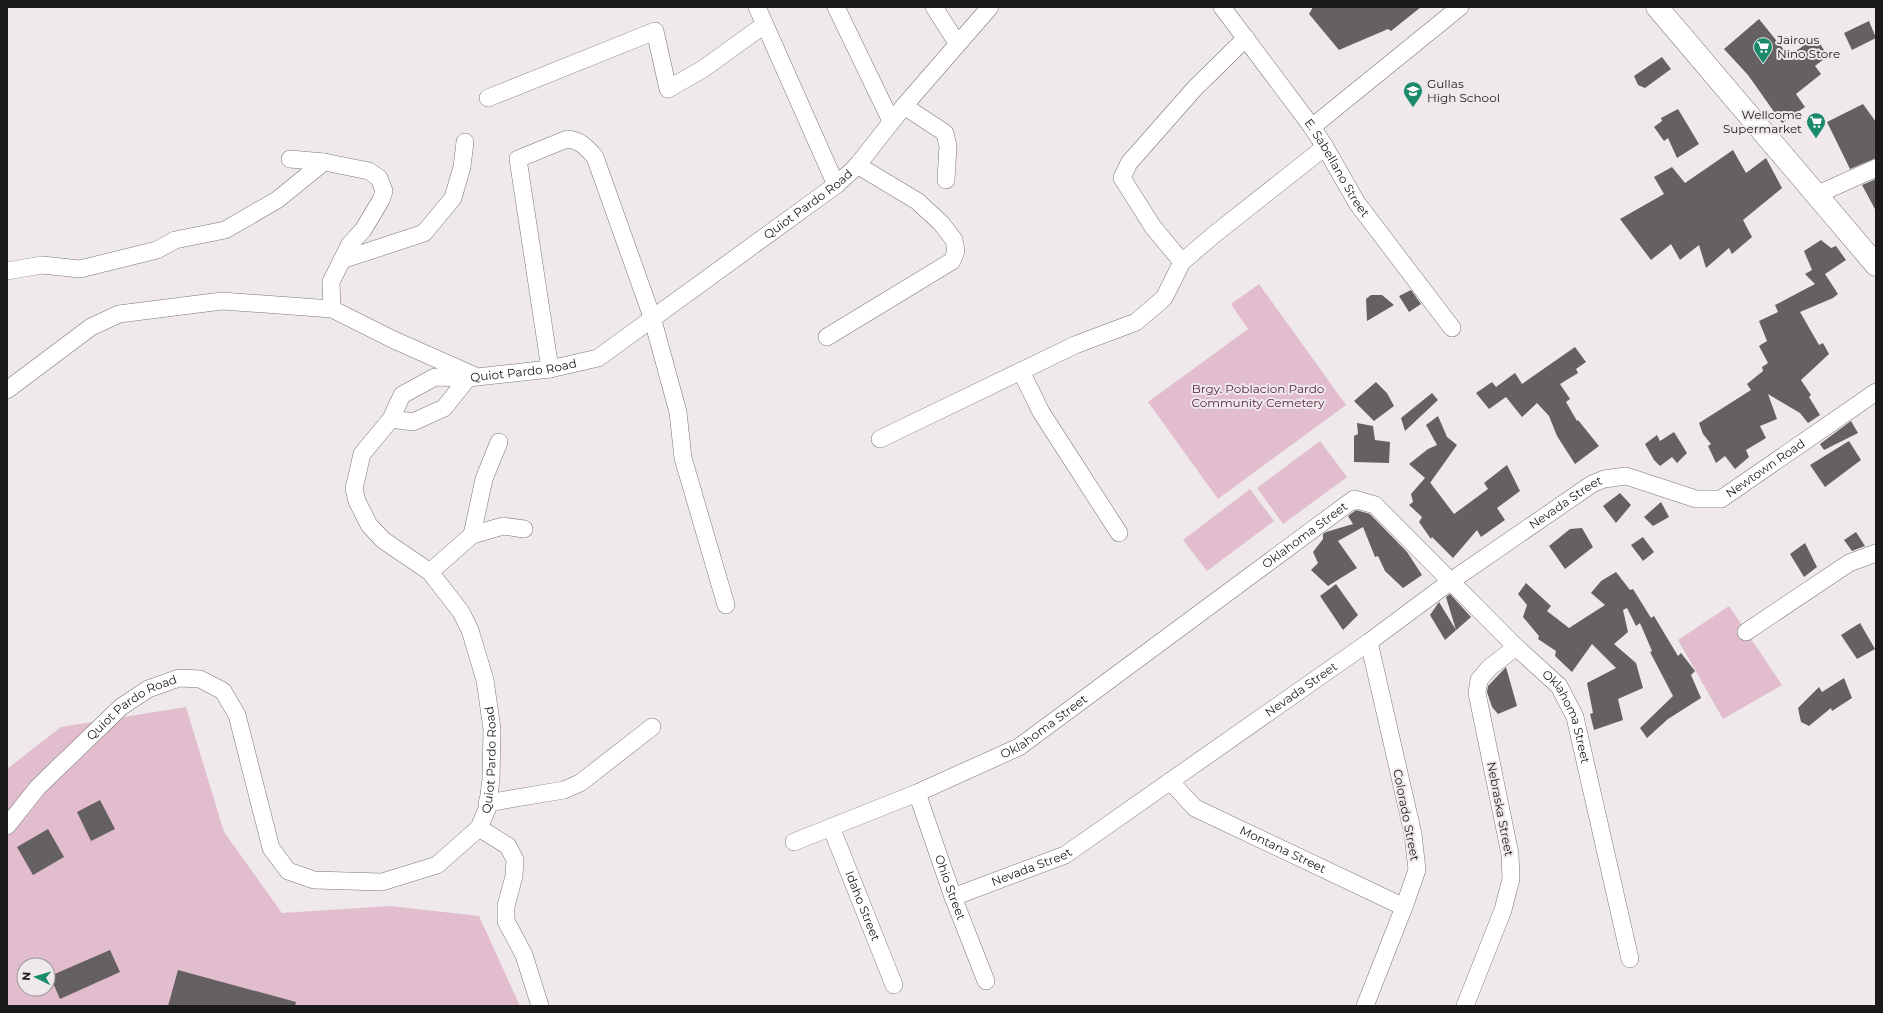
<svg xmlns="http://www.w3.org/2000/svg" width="1883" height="1013" font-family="Montserrat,sans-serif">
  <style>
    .green { fill: #e1bdce; fill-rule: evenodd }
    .building { fill: #656062 }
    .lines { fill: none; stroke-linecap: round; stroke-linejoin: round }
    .minor-casing { stroke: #7c7779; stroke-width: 18 }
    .primary-casing { stroke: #7c7779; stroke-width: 23 }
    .minor { stroke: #fff; stroke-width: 17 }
    .primary { stroke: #fff; stroke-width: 22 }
    .labels { text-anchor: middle; stroke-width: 4; stroke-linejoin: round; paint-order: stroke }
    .poi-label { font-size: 12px; fill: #1b191a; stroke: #efe9ec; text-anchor: start }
    .street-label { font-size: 12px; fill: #1b191a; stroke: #efe9ec }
    .park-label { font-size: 12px; fill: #561f3e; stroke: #efe9ec }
  </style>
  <rect width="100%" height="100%" fill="#efe9ec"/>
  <!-- green -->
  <path class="green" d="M1259,284L1346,405L1218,499L1148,402L1248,329L1231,304Z
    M1320,441L1347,477L1283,524L1257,488Z
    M1250,489L1274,521L1207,571L1183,540Z
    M1729,606L1782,685L1723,719L1678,640Z
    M186,707L224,832L282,913L390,906L479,916L520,1006H7V769L61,727ZM24,965H48V989H24Z"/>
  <!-- building -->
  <path class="building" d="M1313,7H1421L1391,31L1388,29L1339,50L1309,14Z
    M1759,19L1789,56L1813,39L1815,43L1818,41L1828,56L1815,66L1821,74L1796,94L1805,107L1782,123L1748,75L1724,49Z
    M1869,21L1876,38L1852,50L1844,33Z
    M1662,57L1671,69L1645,88L1638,85L1634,76Z
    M1863,104L1876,122V158L1850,169L1827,122Z
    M1678,109L1699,144L1677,158L1668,138L1664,141L1654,127L1662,121L1661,118Z
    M1733,150L1746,173L1766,158L1782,188L1743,220L1752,237L1732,254L1729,248L1706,268L1699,245L1680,260L1671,244L1651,260L1620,219L1664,194L1654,177L1672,167L1685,183Z
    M1876,179V211L1862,185Z
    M1821,240L1831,248L1836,246L1846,260L1825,274L1838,294L1833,298L1800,312L1819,345L1823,343L1829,354L1801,380L1811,395L1809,397L1820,415L1808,423L1800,413L1768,394L1777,419L1760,426L1766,438L1746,450L1749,457L1735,469L1725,456L1716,463L1708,446L1711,444L1703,434L1699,423L1751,390L1747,384L1763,371L1762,367L1768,363L1759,346L1767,341L1759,321L1778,312L1775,305L1815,284L1805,274L1812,270L1804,251Z
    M1411,290L1421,304L1409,312L1399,296Z
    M1371,295H1382L1394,305L1367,321L1366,299Z
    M1575,347L1586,362L1576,369L1578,373L1560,384L1570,399L1566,402L1577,421L1578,420L1599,446L1575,464L1557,436L1549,416L1537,403L1522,417L1506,397L1489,409L1476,393L1492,382L1496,387L1515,373L1522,384Z
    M1376,382L1387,393L1394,406L1374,421L1354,401Z
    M1432,393L1438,400L1405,431L1401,418Z
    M1438,416L1447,437L1457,445L1430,483L1429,481L1454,514L1488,489L1484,483L1507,465L1520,491L1497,508L1505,520L1481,537L1477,530L1453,558L1432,537L1431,539L1419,522L1422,517L1409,505L1413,502L1411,494L1425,478L1409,464L1428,449L1437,445L1426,425Z
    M1851,421L1858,433L1824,450L1820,444Z
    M1357,423L1373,426L1375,440L1390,442L1389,463L1354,462V436L1358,434Z
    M1674,432L1687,453L1677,463L1672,457L1660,466L1654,460L1645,444L1657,435L1660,441Z
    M1849,441L1861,460L1825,487L1810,465Z
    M1620,493L1631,505L1616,523L1603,506Z
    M1661,502L1669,517L1653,526L1644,517Z
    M1356,510L1370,514L1407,552L1422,575L1403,588L1385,571L1378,556L1375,557L1363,527L1338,541L1357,568L1328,586L1311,570L1318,563L1313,552L1323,539V534L1326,532L1353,524L1348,516Z
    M1582,528L1593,547L1565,569L1549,546L1570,529Z
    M1856,532L1865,546L1852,551L1844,540Z
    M1643,537L1654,552L1643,561L1631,545Z
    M1805,543L1817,567L1804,577L1790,554Z
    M1616,572L1630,590L1633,589L1651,618L1654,616L1678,656L1681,653L1695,671L1691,675L1701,698L1668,719L1647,738L1640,728L1673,696L1650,652L1652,651L1640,623L1636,626L1627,608L1623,610L1628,632L1614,644L1636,663L1643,688L1618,699L1623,720L1594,730L1590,714L1593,713L1587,683L1616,668L1592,644L1572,672L1555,656L1556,651L1538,639L1539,636L1523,617L1527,605L1518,594L1526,583L1551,606L1547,611L1569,628L1605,605L1591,593L1601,581Z
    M1336,584L1358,615L1343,630L1320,596Z
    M1450,594L1471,617L1445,640L1430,615L1439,602L1456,630L1446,597Z
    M1860,623L1875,649L1857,659L1841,635Z
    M1506,667L1517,706L1498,714L1492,707L1487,692L1488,686Z
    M1844,678L1852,698L1832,711L1831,708L1809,726L1801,722L1798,708L1819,687L1822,692Z
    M100,800L115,829L91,841L77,812Z
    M48,829L64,857L33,875L17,847Z
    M110,950L120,972L60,999L50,976Z
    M178,970L296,1002L295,1006H168Z"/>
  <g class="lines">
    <defs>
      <g id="minor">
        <path d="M757,7L836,185"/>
        <path d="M836,7L891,121"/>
        <path d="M934,7L957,43"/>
        <path id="s1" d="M1222,7L1312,127L1325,147L1357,203L1452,328"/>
        <path d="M488,98L655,31L668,89L703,69L764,25"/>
        <path d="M904,106L945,133L948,146L946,180"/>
        <path d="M1312,127L1460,7"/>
        <path d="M290,159L324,162L369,171L379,178L384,191L381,200L363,230L350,244L331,282L332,309"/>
        <path d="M1816,195L1876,168"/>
        <path d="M342,260L424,233L453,198L462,167L465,142"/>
        <path d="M1182,262L1153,227L1122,178L1129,163L1195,88L1246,38"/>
        <path d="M7,271L42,265L80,269L157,250L175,240L225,230L277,200L324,162"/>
        <path d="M827,337L952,261L956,251L954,240L941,223L917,201L857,165"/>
        <path d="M550,369L518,159L567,139C580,140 586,147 595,157L652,317L678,412L683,458L726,605"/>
        <path d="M1021,371L1041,412L1119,533"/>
        <path d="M7,390L91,327L119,314L222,301L332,309L394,340L473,375"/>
        <path id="s2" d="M391,419L402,395L435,377L468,378L550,369L598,358L836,185L856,167L904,106L990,7"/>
        <path d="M880,439L1075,345L1136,322L1164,298L1182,262L1216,233L1325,147"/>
        <path d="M472,535L484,479L499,442"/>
        <path d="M430,572L472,535L503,526L524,529"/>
        <path d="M1746,632L1849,563L1876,553"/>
        <path id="s3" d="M1170,781L1195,808L1404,907"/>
        <path id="s4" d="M917,793L953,897L986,981"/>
        <path d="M487,803L564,790L580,783L652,727"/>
        <path id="s5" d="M7,826L38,787L121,707L148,689L179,678L200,679L223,691L237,715L271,848L288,871L314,880L382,882L437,865L479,828L487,809L491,780L492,729L485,680L470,630L461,612L430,572L383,540L369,525L357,501L354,489L362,454L391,419L413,422L444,408L468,378"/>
        <path id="s6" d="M831,827L894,985"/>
        <path d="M479,828L508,846L515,860L514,876L506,906V921L524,955L540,1006"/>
        <path id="s7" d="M794,842L917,793L1019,747L1354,499L1375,505L1516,647L1559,686L1575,717L1630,959"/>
        <path id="s8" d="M953,897L1065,855L1369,642L1451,581L1592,484L1604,479L1626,476L1696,499H1721L1876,392"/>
        <path d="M1365,1006L1404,907L1417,870L1413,834L1369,642"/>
        <path d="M1465,1006L1503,910L1511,879L1510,854L1477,693L1479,680L1489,668L1516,647"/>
      </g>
      <path id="primary" d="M1657,7L1876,265"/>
    </defs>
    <!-- minor casing -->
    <use href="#minor" class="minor-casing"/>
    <!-- primary casing -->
    <use href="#primary" class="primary-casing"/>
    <!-- minor -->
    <use href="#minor" class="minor"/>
    <!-- primary -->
    <use href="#primary" class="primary"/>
  </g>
  <!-- icons -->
  <defs>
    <symbol id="supermarket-pin" viewBox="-11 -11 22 30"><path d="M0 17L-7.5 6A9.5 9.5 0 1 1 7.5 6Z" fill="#1a8a6a" stroke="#efe9ec"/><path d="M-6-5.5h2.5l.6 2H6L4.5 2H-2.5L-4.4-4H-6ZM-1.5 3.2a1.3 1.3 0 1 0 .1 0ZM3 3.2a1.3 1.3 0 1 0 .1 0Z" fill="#fff"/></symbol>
    <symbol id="school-pin" viewBox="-11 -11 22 30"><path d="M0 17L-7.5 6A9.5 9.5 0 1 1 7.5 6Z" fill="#1a8a6a" stroke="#efe9ec"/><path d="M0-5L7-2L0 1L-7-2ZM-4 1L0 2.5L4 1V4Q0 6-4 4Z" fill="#fff"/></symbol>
  </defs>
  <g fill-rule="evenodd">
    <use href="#supermarket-pin" x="1752" y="36" width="22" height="30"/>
    <use href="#school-pin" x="1402" y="80" width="22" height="30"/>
    <use href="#supermarket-pin" x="1805" y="111" width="22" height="30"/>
  </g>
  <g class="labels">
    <!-- poi labels -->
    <g class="poi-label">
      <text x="1777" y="44">Jairous<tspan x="1777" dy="14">Nino Store</tspan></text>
      <text x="1427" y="88">Gullas<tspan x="1427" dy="14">High School</tspan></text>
      <text x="1802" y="119" text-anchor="end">Wellcome<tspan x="1802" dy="14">Supermarket</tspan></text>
    </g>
    <!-- street labels -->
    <g class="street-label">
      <text dy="4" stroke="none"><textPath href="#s1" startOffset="198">E. Sabellano Street</textPath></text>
      <text dy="4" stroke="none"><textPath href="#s2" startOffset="489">Quiot Pardo Road</textPath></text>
      <text dy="4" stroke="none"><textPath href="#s2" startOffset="153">Quiot Pardo Road</textPath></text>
      <text dy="4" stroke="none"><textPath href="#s8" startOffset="952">Newtown Road</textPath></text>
      <text dy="4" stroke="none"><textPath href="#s8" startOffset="732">Nevada Street</textPath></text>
      <text dy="4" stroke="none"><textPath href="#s7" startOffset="600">Oklahoma Street</textPath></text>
      <text dy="4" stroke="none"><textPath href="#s8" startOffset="408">Nevada Street</textPath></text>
      <text dy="4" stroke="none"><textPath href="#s5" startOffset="174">Quiot Pardo Road</textPath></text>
      <text dy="4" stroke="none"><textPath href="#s7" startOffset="972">Oklahoma Street</textPath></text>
      <text dy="4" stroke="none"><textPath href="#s7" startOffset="276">Oklahoma Street</textPath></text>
      <text dy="4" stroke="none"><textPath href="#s5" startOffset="750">Quiot Pardo Road</textPath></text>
      <text transform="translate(1500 809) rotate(79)" y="4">Nebraska Street</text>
      <text transform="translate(1406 815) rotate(79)" y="4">Colorado Street</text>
      <text dy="4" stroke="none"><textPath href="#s3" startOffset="134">Montana Street</textPath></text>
      <text dy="4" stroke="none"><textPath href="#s8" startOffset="84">Nevada Street</textPath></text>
      <text dy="4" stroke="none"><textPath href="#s4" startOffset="100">Ohio Street</textPath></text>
      <text dy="4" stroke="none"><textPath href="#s6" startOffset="85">Idaho Street</textPath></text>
    </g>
    <!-- park labels -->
    <g class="park-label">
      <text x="1258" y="393">Brgy. Poblacion Pardo<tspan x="1258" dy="14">Community Cemetery</tspan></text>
    </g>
  </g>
  <!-- border -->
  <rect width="1883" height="1013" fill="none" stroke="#1b191a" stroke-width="16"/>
  <!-- north arrow -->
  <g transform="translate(36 977) rotate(275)"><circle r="19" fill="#efe9ec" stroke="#9a9698"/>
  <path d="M0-3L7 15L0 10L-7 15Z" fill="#1a8a6a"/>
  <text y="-6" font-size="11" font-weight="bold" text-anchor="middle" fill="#1b191a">N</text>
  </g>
</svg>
